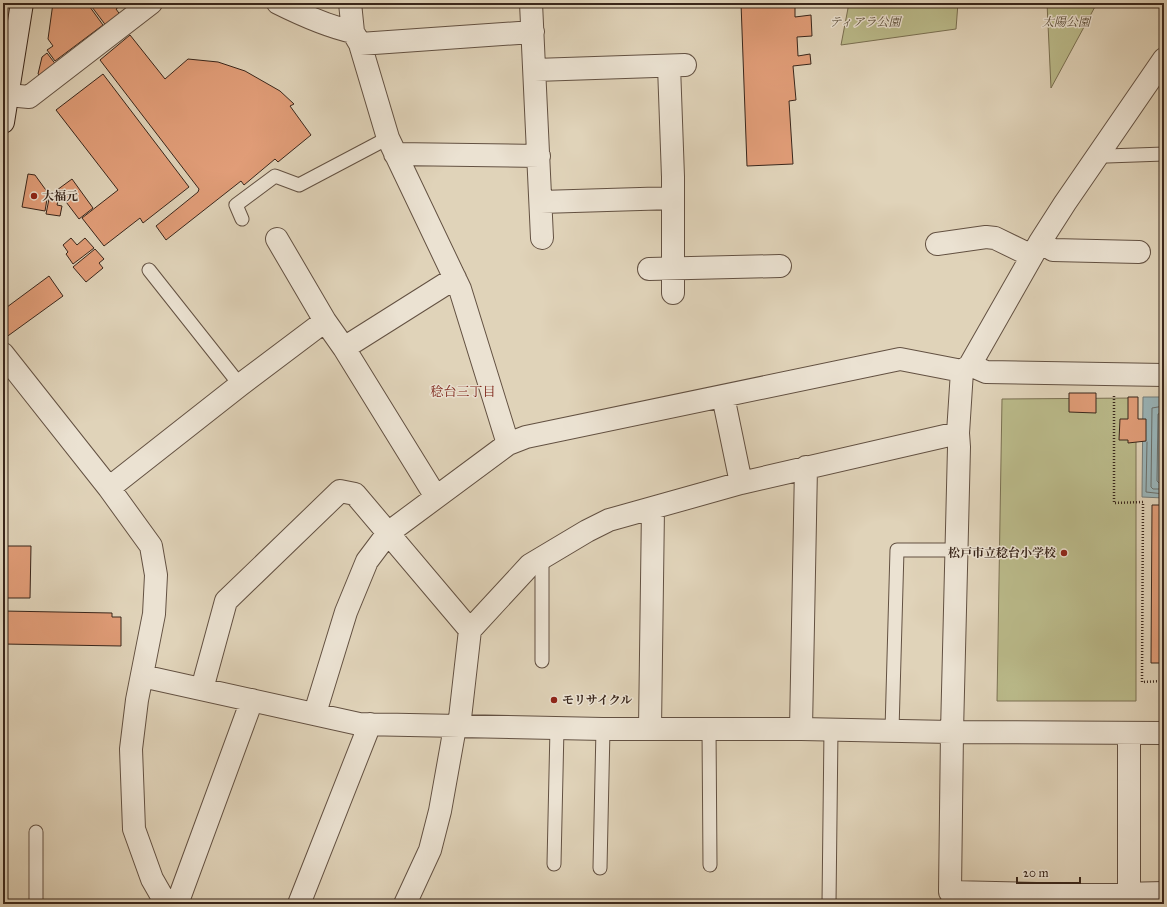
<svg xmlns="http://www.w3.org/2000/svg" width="1167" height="907" font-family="'IM FELL Great Primer','Noto Serif JP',serif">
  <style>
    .green { fill: #baba8a; stroke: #7a7052 }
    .water { fill: #99b5ba; stroke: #737c7a }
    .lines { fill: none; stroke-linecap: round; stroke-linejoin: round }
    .shore { stroke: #696e6a; stroke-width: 1 }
    .building { fill: #e19d78; stroke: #39261b }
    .lane-casing { stroke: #635142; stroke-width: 15 }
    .street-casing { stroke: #635142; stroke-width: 24 }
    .secondary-casing { stroke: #39261b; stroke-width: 24 }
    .path { stroke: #39261b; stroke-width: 2.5; stroke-dasharray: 1 2; stroke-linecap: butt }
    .lane { stroke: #ebe2d2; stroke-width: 13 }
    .street { stroke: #ebe2d2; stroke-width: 22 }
    .secondary { stroke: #ebe2d2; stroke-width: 22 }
    .poi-dot { fill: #8f2418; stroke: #ebe2d2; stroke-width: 1.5 }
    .labels { text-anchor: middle; stroke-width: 3; stroke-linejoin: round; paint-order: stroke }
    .park-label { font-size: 12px; font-style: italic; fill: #594b37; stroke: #ebe2d2 }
    .poi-label { font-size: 12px; font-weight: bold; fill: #39261b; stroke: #ebe2d2; text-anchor: start }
    .neighbourhood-label { font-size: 13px; fill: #7a1f14; stroke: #ebe2d2 }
  </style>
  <rect width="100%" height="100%" fill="#e0d3b9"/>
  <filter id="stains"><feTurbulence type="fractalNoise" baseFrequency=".005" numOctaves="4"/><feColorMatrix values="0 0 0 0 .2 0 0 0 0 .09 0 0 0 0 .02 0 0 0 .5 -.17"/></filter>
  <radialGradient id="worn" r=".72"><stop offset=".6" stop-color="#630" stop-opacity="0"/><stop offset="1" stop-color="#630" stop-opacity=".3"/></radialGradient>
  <!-- green -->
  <path class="green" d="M849,3H958L956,29L841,45Z
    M1047,3H1097L1051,88Z
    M1136,398V701H997L1002,399Z"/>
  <!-- water -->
  <path class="water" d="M1143,397H1164V498L1142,497Z"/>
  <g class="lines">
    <!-- shore -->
    <path class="shore" d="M1164,406L1152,408L1151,487L1153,489H1164
      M1164,412L1158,414L1157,481L1159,483H1164
      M1147,442L1146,492L1164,494"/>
  </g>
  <!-- building -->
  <path class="building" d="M53,3H87L103,25L55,61L47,50L53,46L48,39Z
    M89,3H124L116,9L121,16L107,27Z
    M741,3H795V17L811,15L812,36L797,37L798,56L810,54L811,64L793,66L796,100L789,101L793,164L747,166Z
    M130,35L165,79L188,59L218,62L245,71L280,91L294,104L290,106L311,135L278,162L275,159L244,185L241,181L166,240L156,226L198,192L199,189L100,60Z
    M47,53L57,66L41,77L38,74L42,57Z
    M103,74L189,187L143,223L140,218L104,246L82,218L118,190L56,110Z
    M28,174L35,175L48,193L45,211L22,207Z
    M72,179L93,208L79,219L57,190Z
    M49,199L58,201L57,205L62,206L60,216L46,214Z
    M71,238L77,245L85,238L94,248L73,264L66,254L68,252L63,245Z
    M95,249L104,259L99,263L103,268L86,282L73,267Z
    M49,276L63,296L5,338L3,335V310Z
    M1069,393H1096V413L1069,412Z
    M1128,397H1138V419H1146V441L1128,443V440H1119L1120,419H1128Z
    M1152,505H1164V663H1151Z
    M3,546H31L30,598H3Z
    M3,611L112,613V617H121V646L3,644Z"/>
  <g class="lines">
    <defs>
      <path id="lane" d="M1100,150L1107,156L1164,154
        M242,219L236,205L275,176L299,185L388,138
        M149,270L240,385
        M542,557V661
        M709,728L710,865
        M892,730L897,550H957
        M36,832V904
        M554,864L557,728
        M600,868L603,729
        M829,904L831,730"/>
      <path id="street" d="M278,3C302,15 326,26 353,32
        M350,3L353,32L360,44L388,138L460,289L508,444
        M531,3L542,238
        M360,44L533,32
        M1164,59L1065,203L1040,242L970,365L962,371L958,433L959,447L952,732L1164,733
        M669,66L673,177V293
        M535,70L685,65
        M8,95L29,97L151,3
        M395,154L539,156
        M541,202L673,198
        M277,239L325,321L344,348L436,497
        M1040,242L1053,250L1139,252
        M937,244L986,237L995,238L1032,256
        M649,269L780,266
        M344,348L455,278
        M3,354L109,488L151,546L156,575L154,614L137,700L131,749L134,829L152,879L164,900L171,904
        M970,365L986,372L1164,375
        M723,396L741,483
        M109,488L240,385L325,321
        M470,630L530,565L587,531L609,520L741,483L958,433
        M142,676L359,724L603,729H801L952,732L950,892L1079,895L1164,893
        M202,689L226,601L340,491L355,494L470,630L459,727
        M315,713L346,612L367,561L388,533L508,444L526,437L900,359L962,371
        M650,728L653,508
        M801,729L806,467
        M1129,893V733
        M177,904L252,700
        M299,904L370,724
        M405,904L430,850L440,811L455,727"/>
      <path id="secondary" d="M3,122L22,3"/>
    </defs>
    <!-- lane casing -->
    <use href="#lane" class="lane-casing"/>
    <!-- street casing -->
    <use href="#street" class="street-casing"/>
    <!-- secondary casing -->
    <use href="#secondary" class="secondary-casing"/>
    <!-- path -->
    <path class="path" d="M1114,396V503L1143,502L1142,682L1164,681"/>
    <!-- lane -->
    <use href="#lane" class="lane"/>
    <!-- street -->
    <use href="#street" class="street"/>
    <!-- secondary -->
    <use href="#secondary" class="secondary"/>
  </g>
  <!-- markers -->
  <g class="poi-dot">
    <circle cx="34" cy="196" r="4"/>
    <circle cx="1064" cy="553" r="4"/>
    <circle cx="554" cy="700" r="4"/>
  </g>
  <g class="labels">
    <!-- park labels -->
    <g class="park-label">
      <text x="865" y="26">ティアラ公園</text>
      <text x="1066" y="26">太陽公園</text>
    </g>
    <!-- poi labels -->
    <g class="poi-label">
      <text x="42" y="200">大福元</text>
      <text x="1056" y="557" text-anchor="end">松戸市立稔台小学校</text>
      <text x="562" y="704">モリサイクル</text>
    </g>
    <!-- neighbourhood labels -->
    <g class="neighbourhood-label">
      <text x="463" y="396">稔台三丁目</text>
    </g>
  </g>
  <!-- margin -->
  <rect width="1167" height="907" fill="none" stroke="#e0d3b9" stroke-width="16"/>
  <rect x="4" y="4" width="1159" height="899" fill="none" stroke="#39261b" stroke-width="2"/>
  <rect x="8" y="8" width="1151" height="891" fill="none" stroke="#39261b"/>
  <!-- scale -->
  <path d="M1017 877v6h63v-6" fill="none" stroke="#39261b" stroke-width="2"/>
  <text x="1023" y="877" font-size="12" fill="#39261b" stroke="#ebe2d2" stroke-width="3" paint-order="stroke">20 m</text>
  <rect width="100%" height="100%" filter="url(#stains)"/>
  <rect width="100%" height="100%" fill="url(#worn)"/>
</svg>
